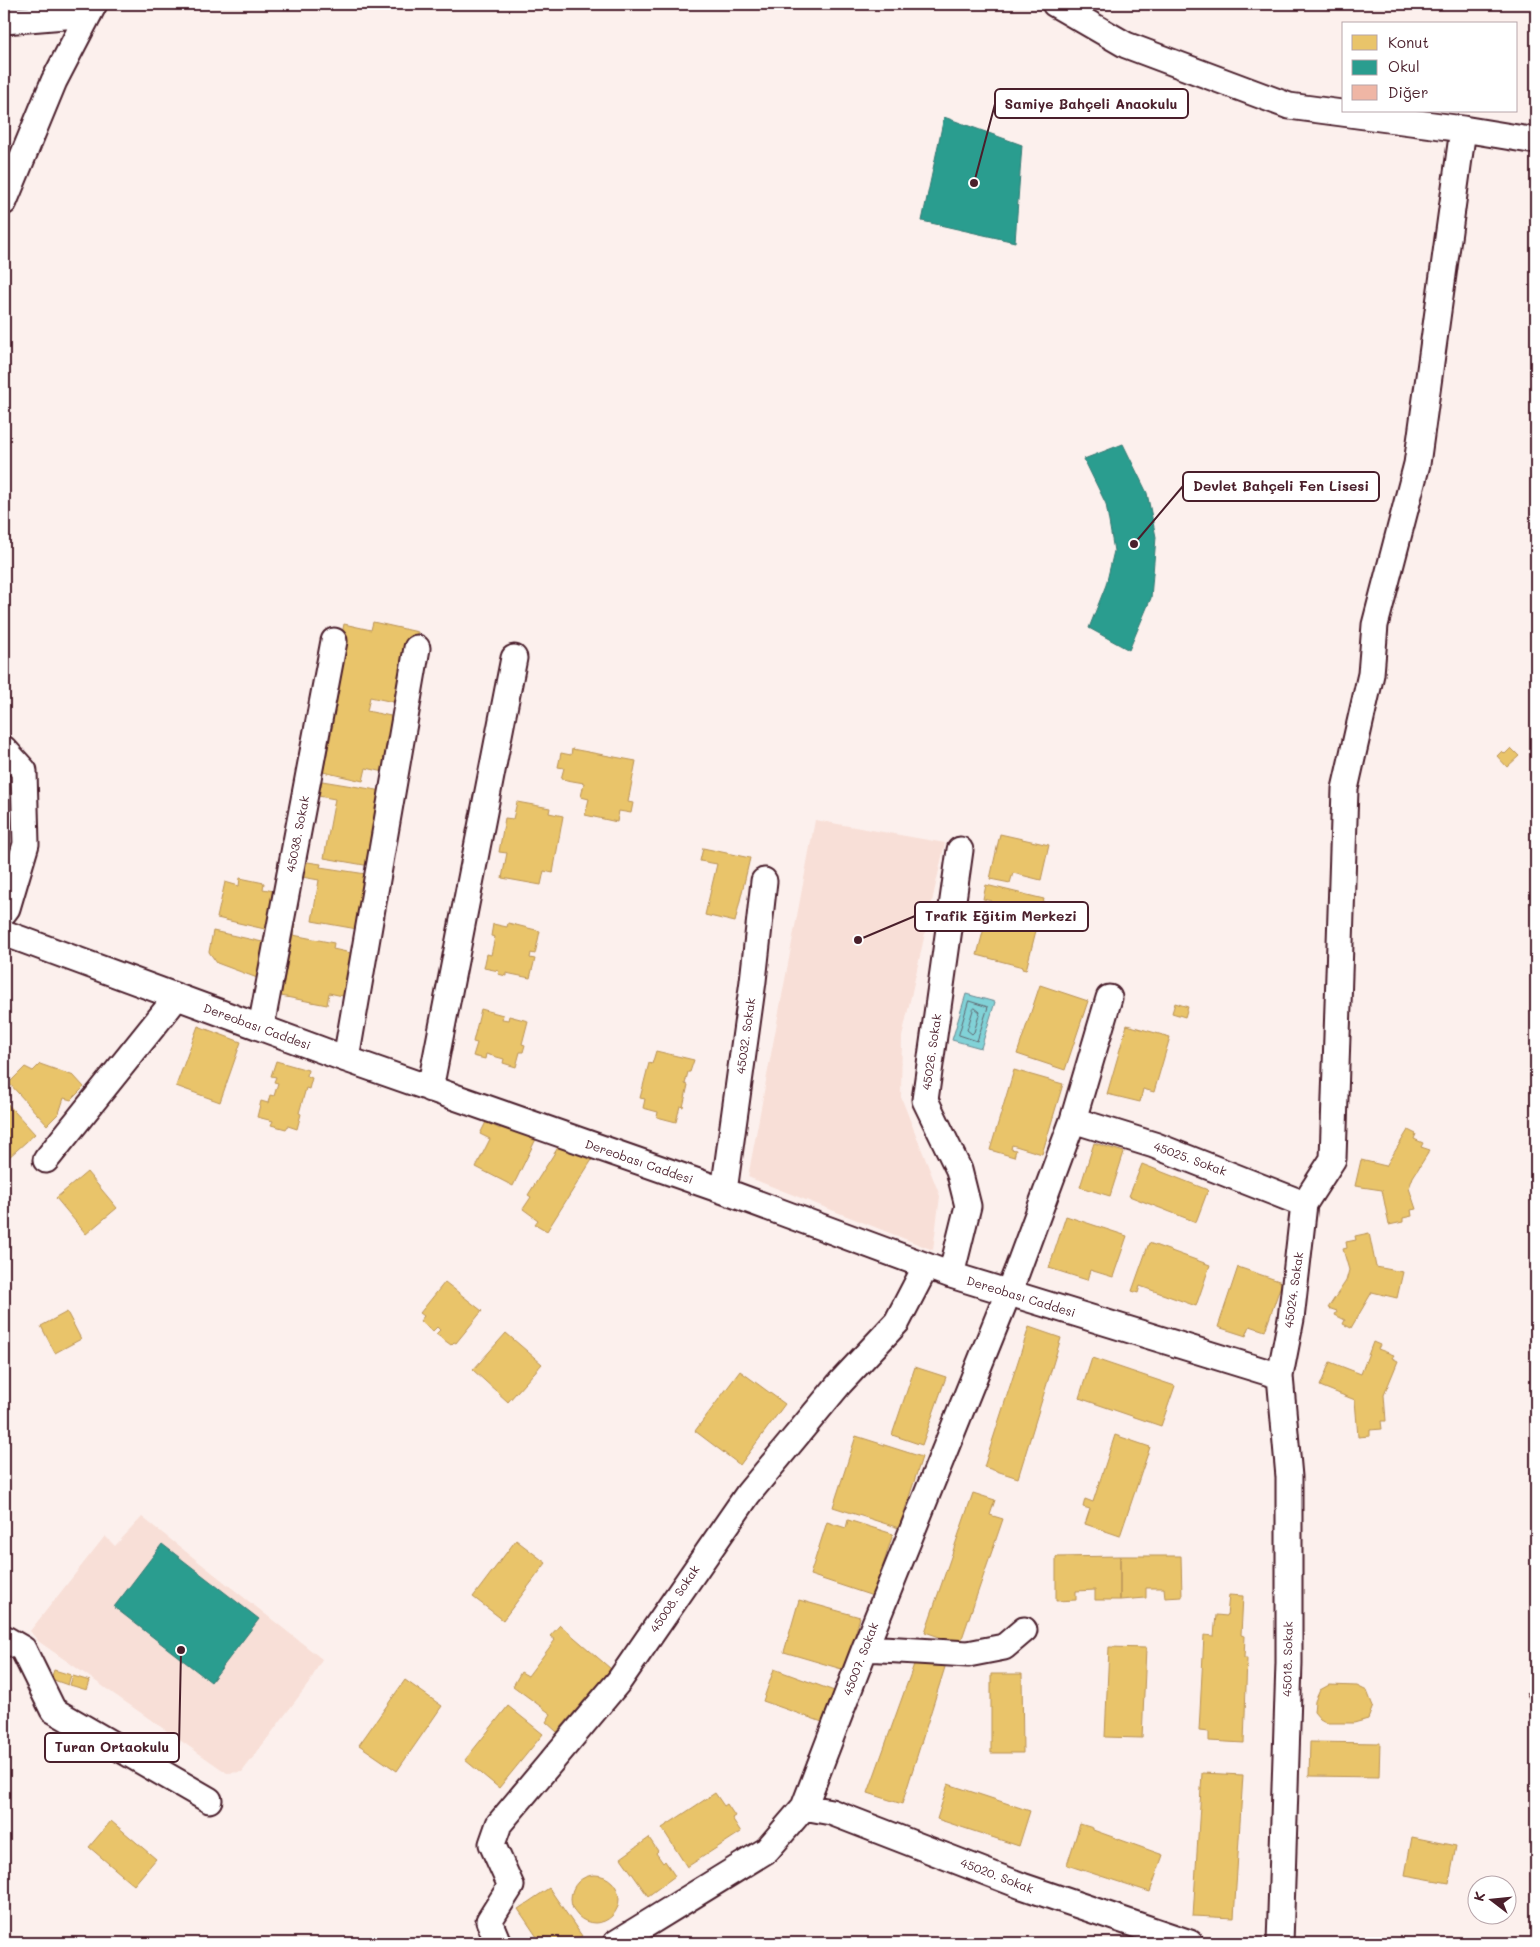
<svg xmlns="http://www.w3.org/2000/svg" width="1540" height="1947" font-family="Mali,sans-serif">
  <style>
    .built { fill: #f8dfd7 }
    .water { fill: #81d2d7; stroke: #6b8a92 }
    .homes { fill: #e9c46a; stroke: #b99257 }
    .schools { fill: #2a9d8f; stroke: #347771 }
    .lines { fill: none; stroke-linecap: round; stroke-linejoin: round }
    .shore { stroke: #606770; stroke-width: 1 }
    .building { fill: #efb6a5; stroke: #4a1f2b }
    .minor-casing { stroke: #4a1f2b; stroke-width: 29 }
    .minor { stroke: #fff; stroke-width: 25 }
    .labels { text-anchor: middle; stroke-width: 5; stroke-linejoin: round; paint-order: stroke }
    .street-label { font-size: 12px; fill: #4a1f2b; stroke: #fff }
    .leader { fill: none; stroke: #4a1f2b; stroke-width: 2 }
    .callout-dot { fill: #4a1f2b; stroke: #fff; stroke-width: 2 }
    .callout { fill: #fff; stroke: #4a1f2b; stroke-width: 2 }
    .callout-label { font-size: 14px; text-anchor: middle; font-weight: bold; fill: #4a1f2b }
  </style>
  <rect width="100%" height="100%" fill="#fcf0ed"/>
  <filter id="ink" filterUnits="userSpaceOnUse"><feTurbulence type="fractalNoise" baseFrequency=".02" numOctaves="2"/><feDisplacementMap in="SourceGraphic" scale="10" xChannelSelector="R" yChannelSelector="G"/><feConvolveMatrix kernelMatrix="1 2 1 2 8 2 1 2 1" color-interpolation-filters="sRGB"/></filter>
  <g filter="url(#ink)">
    <!-- built -->
    <path class="built" d="M815,820L945,843L902,1037L901,1097L940,1196L933,1250L748,1177Z
      M142,1517L322,1659L309,1683L242,1772L227,1773L38,1641L30,1631L105,1536L115,1546Z"/>
    <!-- water -->
    <path class="water" d="M966,994L995,1002L981,1048L952,1040Z"/>
    <!-- homes -->
    <path class="homes" d="M373,622L418,632L403,704L370,697L367,711L400,718L389,773L366,768L363,781L323,772L333,725L323,722L344,624L371,630Z
      M1511,748L1519,756L1507,767L1497,756L1502,751L1505,754Z
      M572,749L636,761L628,802L633,803L631,813L619,811L617,822L585,815L589,799L581,797L584,783L561,779L564,768L558,767L561,753L571,755Z
      M310,779L383,791L370,866L324,858L335,799L307,794Z
      M517,802L550,808L549,813L563,816L553,873L544,871L541,885L502,878L507,853L499,852L505,818L513,819Z
      M1000,834L1049,845L1041,880L1013,873L1010,883L990,879Z
      M703,848L750,858L735,922L705,915L717,864L700,861Z
      M294,860L321,864L320,867L366,874L357,929L312,921L319,880L291,875Z
      M240,878L264,883L263,889L274,891L271,901L275,902L269,930L217,918L225,882L239,886Z
      M986,885L1044,899L1026,970L1022,969L1023,967L977,955L991,901L983,899Z
      M282,923L295,925L293,935L334,943L333,949L360,955L352,998L329,993L327,1005L281,996L290,950L277,948Z
      M508,923L540,931L535,954L531,953L530,958L535,959L530,978L506,973V976L498,974L499,971L484,968L487,954L491,955L495,937L491,936L493,924L507,927Z
      M213,931L276,945L268,982L217,963L209,952Z
      M1040,985L1088,1001L1065,1070L1017,1054Z
      M1175,1003L1188,1007L1185,1017L1172,1013Z
      M481,1009L503,1015L502,1019L508,1020L509,1016L528,1021L522,1044L525,1045L523,1052H520L516,1067L503,1063L504,1059L486,1054L485,1059L473,1056L477,1043L473,1042Z
      M1127,1025L1170,1037L1154,1092L1143,1089L1140,1102L1107,1094Z
      M198,1026L241,1042L220,1102L176,1086Z
      M656,1051L694,1060L690,1072H688L685,1084L688,1085L683,1107L680,1106L676,1122L657,1117L658,1112L643,1108L645,1099L640,1098L649,1063L652,1064Z
      M276,1061L308,1070L307,1076L312,1078L309,1089L306,1088L299,1113L301,1114L297,1129L288,1126L286,1129L271,1125L273,1121L257,1117L261,1101L268,1103L270,1095L274,1096L278,1083L274,1082L276,1077L271,1076Z
      M40,1064L74,1076L84,1087L71,1100L64,1098L59,1113L47,1125L9,1083L25,1067L33,1071Z
      M1014,1070L1063,1084L1042,1154L1012,1145L1011,1149L1016,1150L1014,1157L990,1150Z
      M4,1100L35,1134L8,1158L4,1154Z
      M486,1122L500,1129L503,1122L536,1139L513,1186L476,1167L490,1139L480,1134Z
      M1408,1130L1416,1134L1414,1139L1423,1143L1421,1147L1430,1150L1413,1177L1409,1188L1416,1209L1411,1210L1412,1216L1403,1218V1222L1389,1225L1382,1190L1355,1186L1361,1160L1386,1166Z
      M564,1138L595,1155L547,1231L535,1224L538,1220L523,1209L531,1197L528,1195Z
      M1094,1143L1124,1152L1110,1196L1080,1187Z
      M1142,1164L1208,1190L1196,1222L1129,1196Z
      M87,1172L117,1208L86,1234L56,1198Z
      M1066,1216L1127,1236L1113,1277L1090,1270L1087,1280L1049,1268Z
      M1369,1233L1376,1267L1403,1272L1397,1298L1372,1292L1351,1328L1343,1324L1345,1320L1335,1315L1337,1311L1328,1308L1346,1281L1349,1270L1343,1249L1347,1248L1346,1242L1356,1240L1355,1236Z
      M1149,1243L1210,1265L1196,1306L1140,1286L1138,1293L1132,1291Z
      M1238,1267L1282,1282L1265,1331L1250,1326L1246,1336L1218,1327Z
      M445,1282L482,1311L456,1343L454,1342L451,1345L436,1334L440,1330L437,1327L433,1331L420,1321L424,1316L420,1313Z
      M67,1312L81,1339L55,1353L41,1326Z
      M1029,1327L1061,1338L1018,1478L984,1467Z
      M506,1333L542,1364L508,1402L473,1370Z
      M1373,1342L1380,1345L1378,1349L1394,1355L1392,1358L1398,1361L1384,1395L1386,1421H1381L1382,1429L1370,1430V1436L1358,1437L1355,1400L1320,1386L1330,1362L1361,1374Z
      M1092,1358L1175,1386L1161,1426L1079,1398Z
      M915,1367L946,1377L922,1445L892,1435Z
      M740,1371L785,1404L740,1465L695,1431Z
      M1115,1435L1150,1447L1120,1536L1085,1524L1090,1509L1083,1507L1085,1499L1093,1502Z
      M856,1436L922,1457L899,1528L833,1507Z
      M973,1493L995,1500L990,1515L1003,1519L960,1644L925,1632Z
      M848,1520L893,1534L873,1596L810,1575L827,1522L846,1528Z
      M516,1540L546,1563L503,1620L473,1597Z
      M1120,1556V1600H1095V1590L1076,1591V1600L1056,1601V1557Z
      M1120,1556H1181L1182,1597L1165,1598L1164,1588H1146V1598L1120,1600Z
      M1229,1595L1243,1596L1241,1635L1245,1636L1244,1658H1247L1244,1743L1209,1741V1732L1199,1731L1204,1635L1214,1636L1216,1615L1227,1616Z
      M799,1600L860,1617L845,1670L784,1652Z
      M560,1625L611,1669L557,1732L546,1722L551,1714L513,1686L521,1672L528,1676L555,1640L550,1636Z
      M1109,1647L1146,1648L1142,1738L1105,1737Z
      M917,1656L946,1664L902,1804L868,1793Z
      M774,1669L837,1692L825,1723L763,1701Z
      M54,1670L71,1675L68,1685L51,1679Z
      M991,1674H1022L1023,1753H991Z
      M73,1676L90,1681L87,1690L70,1685Z
      M405,1680L442,1706L397,1771L359,1745Z
      M1329,1685L1357,1686L1367,1691L1373,1706L1368,1719L1354,1723H1327L1320,1719L1314,1712L1315,1701L1320,1690Z
      M508,1706L543,1734L499,1788L465,1760Z
      M1310,1742L1380,1743L1379,1777L1309,1776Z
      M1202,1773L1243,1775L1234,1918L1193,1916Z
      M948,1784L1030,1811L1019,1846L937,1819Z
      M715,1793L724,1806L727,1804L735,1816L732,1818L741,1832L687,1867L662,1828Z
      M111,1821L156,1859L134,1885L89,1847Z
      M1080,1824L1093,1828V1830L1163,1855L1150,1892L1067,1865Z
      M1412,1837L1456,1846L1449,1883L1405,1875Z
      M649,1838L658,1851L656,1853L663,1863L665,1861L675,1876L648,1896L621,1858Z
      M571 1899a24 24 0 1 1 48 0a24 24 0 1 1-48 0Z
      M549,1888L582,1936L572,1943H541L518,1909Z"/>
    <!-- schools -->
    <path class="schools" d="M944,117L1022,145L1015,242L922,221Z
      M1123,444L1147,493L1156,537L1151,598L1129,650L1089,628L1106,585L1114,551L1106,504L1084,459Z
      M162,1544L259,1619L211,1682L114,1607Z"/>
    <g class="lines">
      <!-- shore -->
      <path class="shore" d="M969,1001L988,1007L977,1041L959,1035Z
        M975,1008L980,1012L974,1032L972,1034L967,1030L973,1010Z"/>
    </g>
    <!-- building -->
    <path class="building" d="M1536,1687V1700L1532,1703L1526,1693Z"/>
    <g class="lines">
      <defs>
        <path id="minor" d="M1055,4L1126,45L1289,106L1463,129L1536,141
          M4,21L89,14
          M4,202L54,81L94,4
          M4,749L24,771L26,844L7,908L4,912
          M4,933L346,1059L724,1191L951,1275L1280,1376
          M261,1027L334,641
          M346,1059L417,648
          M430,1089L514,658
          M1073,1120L1154,1145L1304,1204
          M46,1160L176,998
          M724,1191L753,981L764,881
          M951,1275L968,1206L959,1170L925,1100L960,850
          M4,1638L23,1649L53,1710L209,1800
          M865,1648L968,1654L1004,1647L1024,1630
          M804,1807L831,1812L1022,1886L1190,1943
          M498,1943L489,1921L511,1886L492,1844L499,1824L619,1681L748,1494L840,1383L897,1322L926,1266
          M616,1943L767,1850L804,1807L865,1648L1017,1271L1073,1120L1109,998
          M1280,1943L1289,1663V1477L1280,1376L1291,1319L1304,1204L1333,1159L1345,789L1371,674L1375,625L1417,464L1463,129"/>
      </defs>
      <!-- minor casing -->
      <use href="#minor" class="minor-casing"/>
      <!-- minor -->
      <use href="#minor" class="minor"/>
    </g>
  </g>
  <g class="labels">
    <!-- street labels -->
    <g class="street-label">
      <text transform="translate(298 834) rotate(-79)" y="4">45038. Sokak</text>
      <text transform="translate(257 1027) rotate(20)" y="4">Dereobası Caddesi</text>
      <text transform="translate(746 1036) rotate(-82)" y="4">45032. Sokak</text>
      <text transform="translate(932 1052) rotate(-82)" y="4">45026. Sokak</text>
      <text transform="translate(1190 1159) rotate(20)" y="4">45025. Sokak</text>
      <text transform="translate(639 1162) rotate(19)" y="4">Dereobası Caddesi</text>
      <text transform="translate(1294 1290) rotate(-82)" y="4">45024. Sokak</text>
      <text transform="translate(1021 1297) rotate(17)" y="4">Dereobası Caddesi</text>
      <text transform="translate(675 1599) rotate(-56)" y="4">45008. Sokak</text>
      <text transform="translate(861 1659) rotate(-69)" y="4">45007. Sokak</text>
      <text transform="translate(1288 1659) rotate(-89)" y="4">45018. Sokak</text>
      <text transform="translate(997 1876) rotate(21)" y="4">45020. Sokak</text>
    </g>
  </g>
  <!-- callouts -->
  <path class="leader" d="M974 183L995 104M1134 544L1183 486M858 940L915 916M181 1650L179 1747"/>
  <g class="callout-dot">
    <circle cx="974" cy="183" r="5"/>
    <circle cx="1134" cy="544" r="5"/>
    <circle cx="858" cy="940" r="5"/>
    <circle cx="181" cy="1650" r="5"/>
  </g>
  <g class="callout">
    <rect x="995" y="89" width="193" height="29" rx="5"/>
    <rect x="1183" y="472" width="196" height="29" rx="5"/>
    <rect x="915" y="902" width="173" height="29" rx="5"/>
    <rect x="45" y="1733" width="134" height="29" rx="5"/>
  </g>
  <g class="callout-label">
    <text x="1091" y="109">Samiye Bahçeli Anaokulu</text>
    <text x="1281" y="491">Devlet Bahçeli Fen Lisesi</text>
    <text x="1001" y="921">Trafik Eğitim Merkezi</text>
    <text x="112" y="1752">Turan Ortaokulu</text>
  </g>
  <!-- margin -->
  <rect width="1540" height="1947" fill="none" stroke="#fff" stroke-width="20"/>
  <rect x="10" y="10" width="1520" height="1927" fill="none" stroke="#4a1f2b" stroke-width="2" filter="url(#ink)"/>
  <!-- legend -->
  <rect x="1342" y="22" width="175" height="90" fill="#ffffff" stroke="#b7a5aa"/>
  <rect x="1352" y="35" width="25" height="15" fill="#e9c46a" stroke="#b7a5aa"/>
  <text x="1388" y="48" font-size="15" fill="#4a1f2b">Konut</text>
  <rect x="1352" y="60" width="25" height="15" fill="#2a9d8f" stroke="#b7a5aa"/>
  <text x="1388" y="72" font-size="15" fill="#4a1f2b">Okul</text>
  <rect x="1352" y="85" width="25" height="15" fill="#efb6a5" stroke="#b7a5aa"/>
  <text x="1388" y="98" font-size="15" fill="#4a1f2b">Diğer</text>
  <!-- north arrow -->
  <g transform="translate(1492 1900) rotate(286)"><circle r="24" fill="#ffffff" stroke="#b7a5aa"/>
  <path d="M0-4L9 19L0 12L-9 19Z" fill="#4a1f2b"/>
  <text y="-8" font-size="14" font-weight="bold" text-anchor="middle" fill="#4a1f2b">K</text>
  </g>
</svg>
